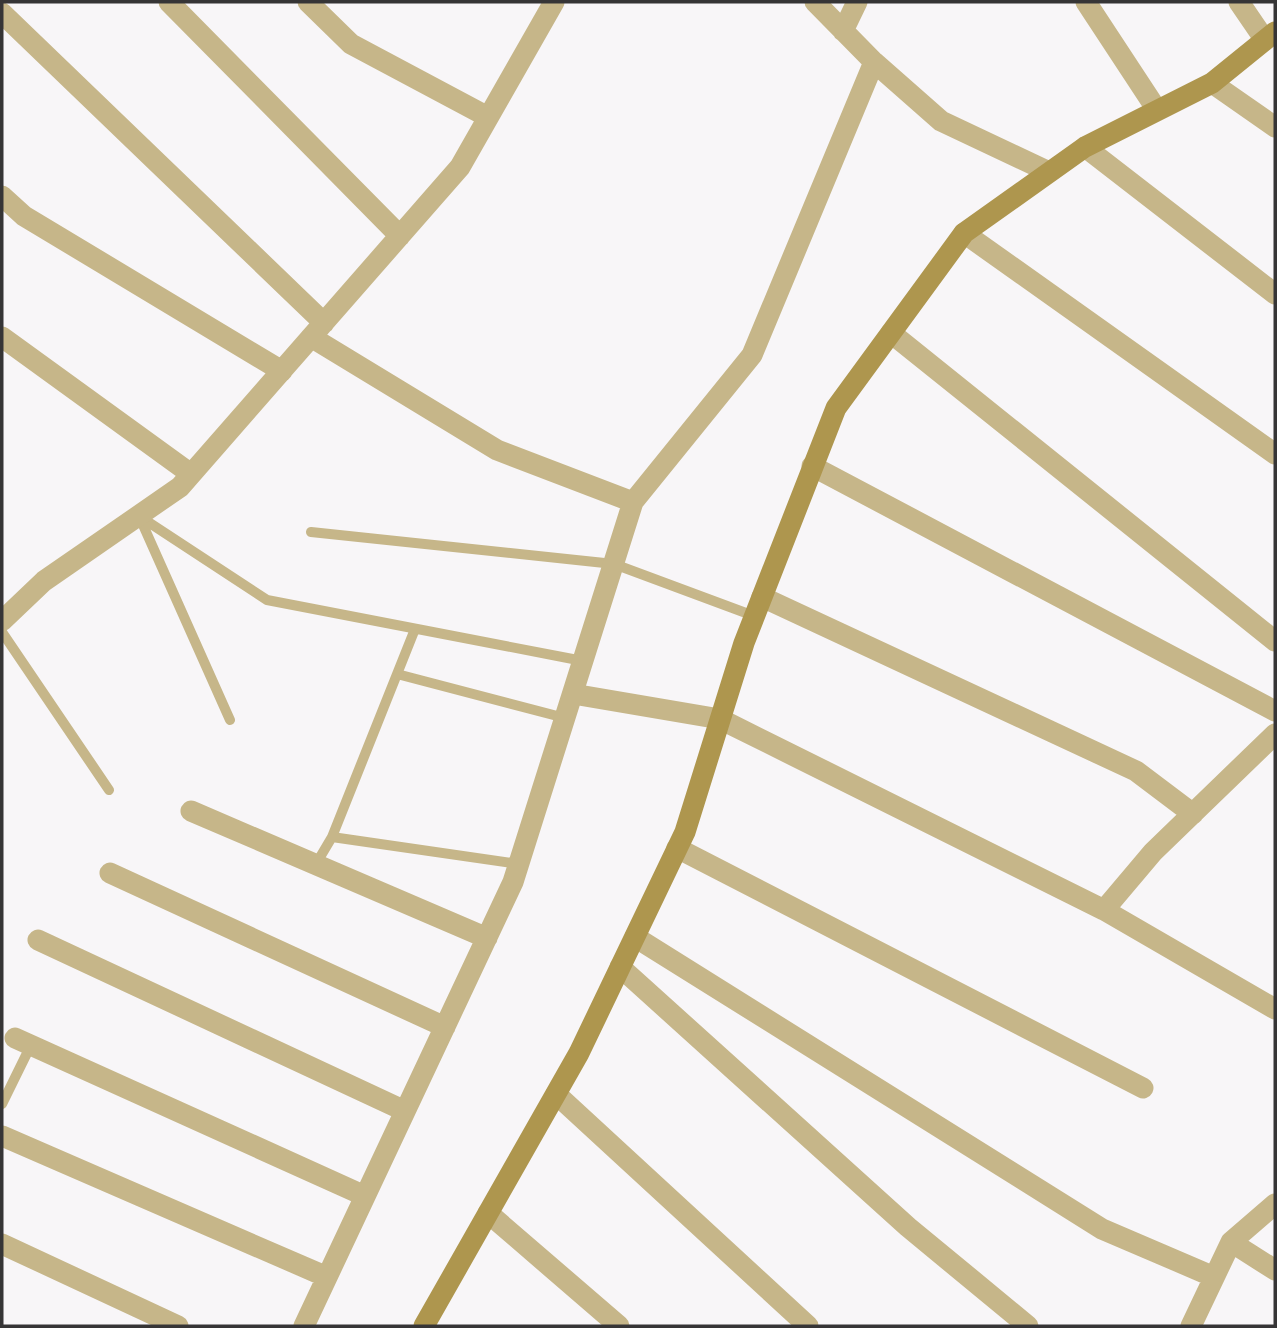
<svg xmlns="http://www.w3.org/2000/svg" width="1277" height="1328" font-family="Helvetica,sans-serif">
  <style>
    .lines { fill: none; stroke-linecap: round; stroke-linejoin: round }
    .lane { stroke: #c6b689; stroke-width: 10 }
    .street { stroke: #c6b689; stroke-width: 21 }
    .secondary { stroke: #ae964e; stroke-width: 21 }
  </style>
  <rect width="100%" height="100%" fill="#f8f6f8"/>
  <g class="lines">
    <!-- lane -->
    <path class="lane" d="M139,516L267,600L583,661
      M139,516L230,720
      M311,532L614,564L754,616
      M2,632L109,790
      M397,674L565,718
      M332,837L519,864
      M316,864L332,837L415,629
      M2,1104L31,1045"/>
    <!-- street -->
    <path class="street" d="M169,2L400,236
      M308,2L351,44L488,117
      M815,2L874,62L941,121L1047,171
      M1086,2L1157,110
      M1239,2L1265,40
      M2,13L324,323
      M843,31L857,2
      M1212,83L1275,127
      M1085,147L1275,294
      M2,196L24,216L282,371
      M964,233L1275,454
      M891,333L1275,641
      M2,337L191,474
      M311,337L497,450L633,502
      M812,466L1275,711
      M762,597L1136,771L1193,814
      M2,621L44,581L180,487L460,167L554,2
      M573,694L720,719L1104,910L1275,1009
      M191,811L487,938
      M677,848L1143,1088
      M110,873L445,1027
      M1104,910L1153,852L1275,734
      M635,937L1102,1229L1214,1277
      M38,940L405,1111
      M620,967L908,1227L1028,1326
      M15,1038L365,1196
      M556,1094L808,1326
      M2,1136L327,1277
      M488,1213L619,1326
      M1231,1242L1275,1270
      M2,1244L178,1326
      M304,1326L513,882L633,502L752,355L874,62
      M1191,1326L1231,1242L1275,1204"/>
    <!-- secondary -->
    <path class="secondary" d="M424,1326L579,1053L685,832L744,643L836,408L964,233L1085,147L1212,83L1275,32"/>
  </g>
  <!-- border -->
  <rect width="1277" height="1328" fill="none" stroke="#363536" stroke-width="7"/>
</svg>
